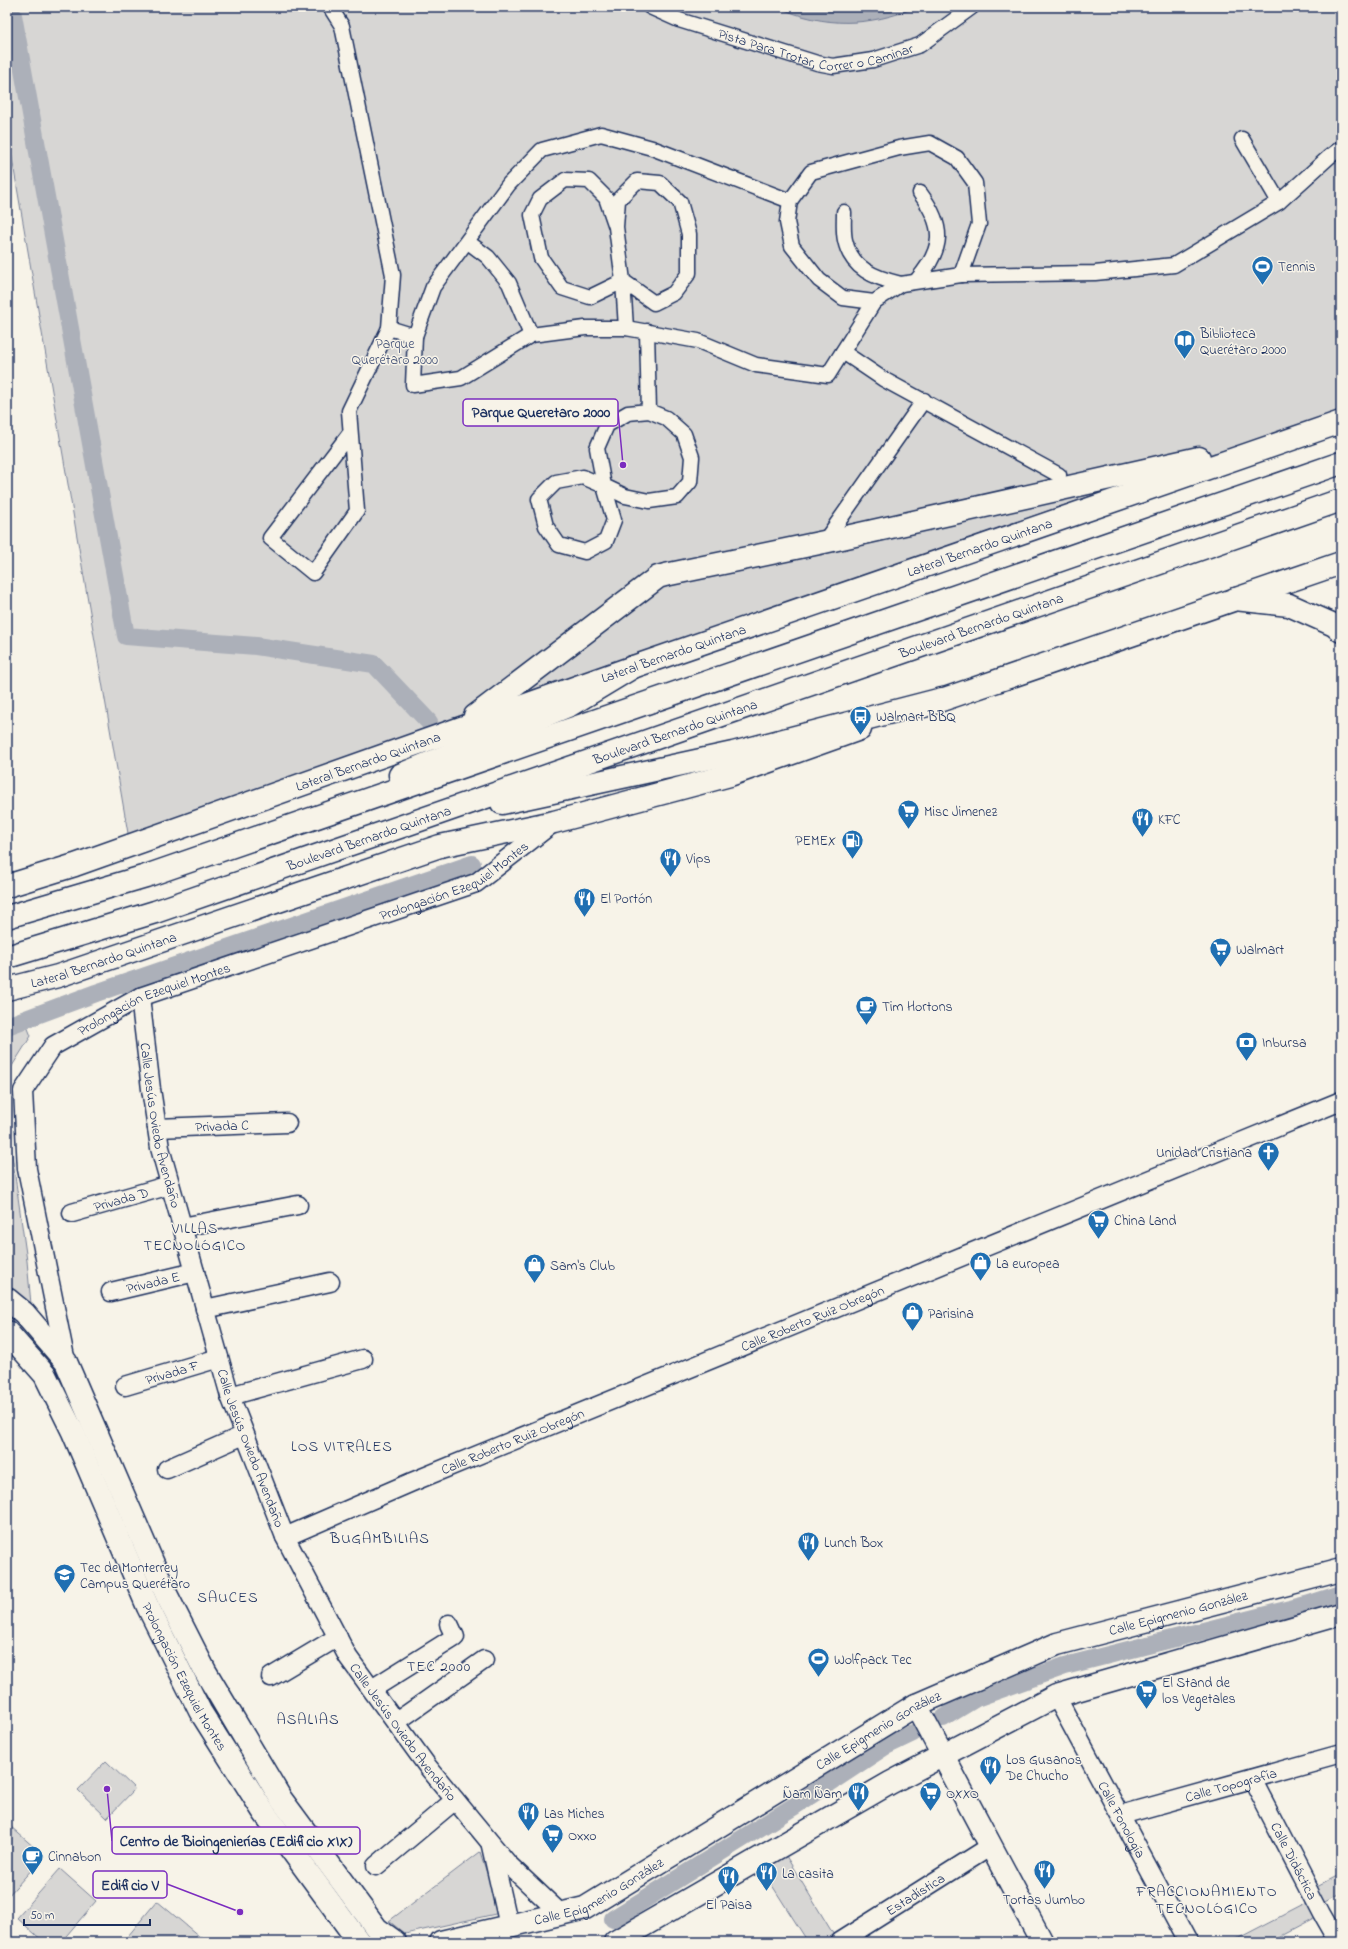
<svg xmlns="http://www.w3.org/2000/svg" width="1348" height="1949" font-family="'Indie Flower',sans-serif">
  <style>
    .green { fill: #d7d6d4; stroke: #798299 }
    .water { fill: #acb0b9; stroke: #727c95 }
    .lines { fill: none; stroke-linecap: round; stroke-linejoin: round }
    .canal { stroke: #acb0b9; stroke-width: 18 }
    .pedestrian-casing { stroke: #1b2f5e; stroke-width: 17 }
    .minor-casing { stroke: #1b2f5e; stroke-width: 21 }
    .tertiary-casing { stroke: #1b2f5e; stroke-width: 25 }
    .secondary-casing { stroke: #1b2f5e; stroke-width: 25 }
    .primary-casing { stroke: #1b2f5e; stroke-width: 25 }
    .pedestrian { stroke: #f7f3e8; stroke-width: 14 }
    .minor { stroke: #f7f3e8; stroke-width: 18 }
    .tertiary { stroke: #f7f3e8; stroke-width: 22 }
    .secondary { stroke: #f7f3e8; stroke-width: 22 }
    .primary { stroke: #f7f3e8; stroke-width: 22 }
    .labels { text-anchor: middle; stroke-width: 3; stroke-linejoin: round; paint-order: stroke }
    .street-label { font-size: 14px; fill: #1b2f5e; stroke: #f7f3e8 }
    .poi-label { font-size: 14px; fill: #1b2f5e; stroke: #f7f3e8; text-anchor: start }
    .park-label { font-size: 14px; fill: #415076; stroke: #f7f3e8 }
    .neighbourhood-label { font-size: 15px; letter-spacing: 1px; fill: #1b2f5e; stroke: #f7f3e8 }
    .leader { fill: none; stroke: #7b2cbf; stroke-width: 1.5 }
    .callout-dot { fill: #7b2cbf; stroke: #f7f3e8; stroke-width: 1.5 }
    .callout { fill: #f7f3e8; stroke: #7b2cbf; stroke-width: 1.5 }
    .callout-label { font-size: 15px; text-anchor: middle; font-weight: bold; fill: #1b2f5e }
  </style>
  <rect width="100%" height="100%" fill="#f7f3e8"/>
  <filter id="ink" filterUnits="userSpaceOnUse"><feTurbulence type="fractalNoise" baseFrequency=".025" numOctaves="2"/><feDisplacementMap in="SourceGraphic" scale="8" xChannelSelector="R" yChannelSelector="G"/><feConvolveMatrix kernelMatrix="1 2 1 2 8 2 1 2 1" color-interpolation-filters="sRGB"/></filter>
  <g filter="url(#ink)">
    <!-- green -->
    <path class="green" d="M7,7H1341V420L1312,430L1214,453L492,705L130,845L7,129Z
      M27,1026L31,1036L7,1074V1035Z
      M7,1119L27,1261L31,1304L7,1290Z
      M106,1761L135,1789L107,1818L78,1790Z
      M10,1826L44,1856L7,1897V1829Z
      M780,1846L838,1942H808L756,1860Z
      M480,1852L500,1913L405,1934L389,1921Z
      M60,1869L96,1901L61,1942H44L17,1918Z
      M1341,1874V1893L1318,1906L1322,1914L1269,1942H1231L1314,1899L1310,1890Z
      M157,1901L206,1942H123Z"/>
    <!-- water -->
    <path class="water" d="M777,7H917C868,27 826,28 777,7Z"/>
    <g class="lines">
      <!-- canal -->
      <path class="canal" d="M7,9L13,15L126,636L256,646L374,664L429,722
        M7,1026L96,993L472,864
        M943,1718L976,1698L1065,1666L1306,1605L1341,1594
        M613,1919L796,1805L884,1747L913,1733"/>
      <defs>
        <g id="pedestrian">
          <path d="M330,7L342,26L393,275L389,328L349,411L357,511L313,573L270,538L350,433"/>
          <path id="s1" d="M650,7L679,20L817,63L833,66L873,60L920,45L972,7"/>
          <path d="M1242,139L1279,202"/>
          <path d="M930,143L957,158L975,183L979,224L961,275L901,284L874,302L843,298L819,280L792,246L787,222L790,201L811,172L899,148Z"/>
          <path d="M844,212C844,221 843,231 845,240C851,269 875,278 901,284"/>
          <path d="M616,227L618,200L637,181L660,183L680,202L689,234V273L674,293L654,303L623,281L616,227L606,198L589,181L565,180L540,199L532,215L541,258L562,288L590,297L623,281L626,328"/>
          <path d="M468,242L488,257L509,283L531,335"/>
          <path d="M961,275L1095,273L1174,265L1279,202L1329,157L1341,148"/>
          <path d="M917,280C944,248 945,227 920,193"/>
          <path d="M389,328L415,336L413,385L461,378L531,335L585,328H626L698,341L756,365L828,375L874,302"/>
          <path d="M647,331L649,411"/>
          <path d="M415,336L433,287L509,184L542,150L601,134L652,148L790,201"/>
          <path d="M843,352L883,379L1059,475"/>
          <path d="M649,411L666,418L684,434L692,457L690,482L677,497L649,501L625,496L604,486L597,448L607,425L628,413Z"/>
          <path d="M583,477L604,486L614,520L606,541L585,552L559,545L546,526L539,499L556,482Z"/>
          <path d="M824,542L924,400"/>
        </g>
        <g id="minor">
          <path id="s2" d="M140,997L151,1089L160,1148L230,1396L285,1537L348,1657L428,1767L508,1864L561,1914"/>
          <path id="s3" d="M157,1128L287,1123"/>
          <path id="s4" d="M72,1213L170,1185"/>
          <path d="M182,1227L298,1205"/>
          <path id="s5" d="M111,1292L195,1272"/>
          <path d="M205,1309L330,1282"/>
          <path id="s6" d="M66,1362L27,1169L23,1091L53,1046L140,997L476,883L553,823"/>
          <path id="s7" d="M125,1386L219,1358"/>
          <path d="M230,1396L363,1359"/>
          <path d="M167,1469L244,1435"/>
          <path id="s8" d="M285,1537L412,1482L1341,1101"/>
          <path d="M271,1677L338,1637"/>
          <path d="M372,1689L455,1637L449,1624"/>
          <path id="s9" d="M1056,1696L1188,1942"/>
          <path d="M396,1722L484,1660"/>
          <path id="s10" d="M1252,1779L1322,1914L1338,1942"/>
          <path id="s11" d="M1121,1815L1341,1754"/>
          <path d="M491,1846L509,1926"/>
          <path d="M376,1866L455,1800"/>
          <path id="s12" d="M839,1942L991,1846"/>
        </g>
        <g id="tertiary">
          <path d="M924,706L1341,563"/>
          <path d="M475,716L658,577L665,575L824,542L1199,458"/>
          <path id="s13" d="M7,886L75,865L633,667L1341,422"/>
          <path id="s14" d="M7,989L58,976L440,846L554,822L730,775L860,729"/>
          <path d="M916,1705L1042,1942"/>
        </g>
        <g id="secondary">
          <path d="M1235,599L1289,605L1334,625L1341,631"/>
          <path d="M7,1299L24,1313L66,1362L167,1596L205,1671L281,1799L377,1929L395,1942"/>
          <path id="s15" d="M7,1332L45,1375L73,1432L148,1607L200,1711L263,1811L359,1942"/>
          <path id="s16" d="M441,1942L585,1908L916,1705L1057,1644L1341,1570"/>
          <path d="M615,1942L890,1783L1056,1696L1341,1614"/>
        </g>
        <g id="primary">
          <path d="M400,775L570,705L633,667"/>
          <path d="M502,803L733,753L942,699"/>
          <path d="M7,917L146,876L1341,463"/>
          <path id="s17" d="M7,957L155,912L1341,500"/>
        </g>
      </defs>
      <!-- pedestrian casing -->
      <use href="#pedestrian" class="pedestrian-casing"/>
      <!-- minor casing -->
      <use href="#minor" class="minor-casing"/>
      <!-- tertiary casing -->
      <use href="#tertiary" class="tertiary-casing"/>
      <!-- secondary casing -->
      <use href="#secondary" class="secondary-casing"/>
      <!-- primary casing -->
      <use href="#primary" class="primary-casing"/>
      <!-- pedestrian -->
      <use href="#pedestrian" class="pedestrian"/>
      <!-- minor -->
      <use href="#minor" class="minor"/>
      <!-- tertiary -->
      <use href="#tertiary" class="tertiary"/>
      <!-- secondary -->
      <use href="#secondary" class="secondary"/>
      <!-- primary -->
      <use href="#primary" class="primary"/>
    </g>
  </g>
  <!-- icons -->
  <defs>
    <symbol id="stadium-pin" viewBox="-11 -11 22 30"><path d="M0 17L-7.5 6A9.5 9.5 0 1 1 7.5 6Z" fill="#1f6fb2" stroke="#f7f3e8"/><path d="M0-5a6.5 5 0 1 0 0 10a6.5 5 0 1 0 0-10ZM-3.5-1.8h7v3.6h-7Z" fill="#fff"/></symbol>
    <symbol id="library-pin" viewBox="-11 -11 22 30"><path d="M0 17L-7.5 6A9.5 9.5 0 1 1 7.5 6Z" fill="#1f6fb2" stroke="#f7f3e8"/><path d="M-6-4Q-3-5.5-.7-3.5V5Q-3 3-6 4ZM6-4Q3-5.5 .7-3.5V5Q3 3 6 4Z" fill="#fff"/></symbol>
    <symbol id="bus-pin" viewBox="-11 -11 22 30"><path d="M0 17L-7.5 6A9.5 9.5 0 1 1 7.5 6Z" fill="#1f6fb2" stroke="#f7f3e8"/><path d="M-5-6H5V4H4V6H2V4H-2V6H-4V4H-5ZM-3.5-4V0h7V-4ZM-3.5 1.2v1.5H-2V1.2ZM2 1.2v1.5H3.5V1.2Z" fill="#fff"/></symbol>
    <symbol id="supermarket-pin" viewBox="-11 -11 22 30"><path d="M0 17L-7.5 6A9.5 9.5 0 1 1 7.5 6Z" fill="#1f6fb2" stroke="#f7f3e8"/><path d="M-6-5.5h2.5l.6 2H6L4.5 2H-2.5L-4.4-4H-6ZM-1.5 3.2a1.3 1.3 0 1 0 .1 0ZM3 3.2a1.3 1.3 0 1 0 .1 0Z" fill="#fff"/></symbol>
    <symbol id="restaurant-pin" viewBox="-11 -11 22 30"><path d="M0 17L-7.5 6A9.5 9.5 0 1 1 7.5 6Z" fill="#1f6fb2" stroke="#f7f3e8"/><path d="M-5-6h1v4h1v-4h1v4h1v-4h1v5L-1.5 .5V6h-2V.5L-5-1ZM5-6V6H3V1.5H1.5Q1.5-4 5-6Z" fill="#fff"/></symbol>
    <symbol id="fuel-pin" viewBox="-11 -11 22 30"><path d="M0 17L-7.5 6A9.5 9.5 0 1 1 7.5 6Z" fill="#1f6fb2" stroke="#f7f3e8"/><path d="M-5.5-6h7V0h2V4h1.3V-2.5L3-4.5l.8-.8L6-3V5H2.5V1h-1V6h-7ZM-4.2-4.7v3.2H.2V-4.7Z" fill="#fff"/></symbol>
    <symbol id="cafe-pin" viewBox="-11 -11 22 30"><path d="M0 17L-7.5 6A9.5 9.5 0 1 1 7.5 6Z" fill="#1f6fb2" stroke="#f7f3e8"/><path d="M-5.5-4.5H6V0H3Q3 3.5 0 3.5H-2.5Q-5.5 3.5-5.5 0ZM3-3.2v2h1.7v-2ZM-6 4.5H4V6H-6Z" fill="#fff"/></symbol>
    <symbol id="bank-pin" viewBox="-11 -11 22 30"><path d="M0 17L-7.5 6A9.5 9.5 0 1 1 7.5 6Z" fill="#1f6fb2" stroke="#f7f3e8"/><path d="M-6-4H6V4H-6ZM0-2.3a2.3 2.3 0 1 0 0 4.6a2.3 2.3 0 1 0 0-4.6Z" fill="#fff"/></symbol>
    <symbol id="church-pin" viewBox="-11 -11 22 30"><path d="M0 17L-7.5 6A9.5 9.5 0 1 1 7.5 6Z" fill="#1f6fb2" stroke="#f7f3e8"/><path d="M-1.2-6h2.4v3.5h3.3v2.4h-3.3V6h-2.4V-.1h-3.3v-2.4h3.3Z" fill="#fff"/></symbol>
    <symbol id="shop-pin" viewBox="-11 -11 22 30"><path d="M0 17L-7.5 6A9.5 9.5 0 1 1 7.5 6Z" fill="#1f6fb2" stroke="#f7f3e8"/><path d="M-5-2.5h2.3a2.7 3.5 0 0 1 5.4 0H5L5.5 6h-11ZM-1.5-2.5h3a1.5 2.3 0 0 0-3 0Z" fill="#fff"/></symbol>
    <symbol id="university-pin" viewBox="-11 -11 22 30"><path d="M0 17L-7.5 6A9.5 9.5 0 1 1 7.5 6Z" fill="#1f6fb2" stroke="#f7f3e8"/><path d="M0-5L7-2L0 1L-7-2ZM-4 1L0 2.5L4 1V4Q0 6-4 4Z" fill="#fff"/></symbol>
  </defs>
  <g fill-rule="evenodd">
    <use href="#stadium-pin" x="1250" y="254" width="25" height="34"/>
    <use href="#library-pin" x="1172" y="328" width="25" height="34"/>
    <use href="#bus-pin" x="848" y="704" width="25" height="34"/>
    <use href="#supermarket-pin" x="896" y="798" width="25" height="34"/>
    <use href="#restaurant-pin" x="1130" y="806" width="25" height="34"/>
    <use href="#fuel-pin" x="840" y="828" width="25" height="34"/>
    <use href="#restaurant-pin" x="658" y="846" width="25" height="34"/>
    <use href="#restaurant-pin" x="572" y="886" width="25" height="34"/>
    <use href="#supermarket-pin" x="1208" y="936" width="25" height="34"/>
    <use href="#cafe-pin" x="854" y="994" width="25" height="34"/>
    <use href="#bank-pin" x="1234" y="1030" width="25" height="34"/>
    <use href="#church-pin" x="1256" y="1140" width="25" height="34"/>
    <use href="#supermarket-pin" x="1086" y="1208" width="25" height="34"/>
    <use href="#shop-pin" x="968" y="1250" width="25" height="34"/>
    <use href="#shop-pin" x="522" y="1252" width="25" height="34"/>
    <use href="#shop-pin" x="900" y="1300" width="25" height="34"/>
    <use href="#restaurant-pin" x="796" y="1530" width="25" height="34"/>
    <use href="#university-pin" x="52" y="1562" width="25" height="34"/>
    <use href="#stadium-pin" x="806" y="1646" width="25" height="34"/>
    <use href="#supermarket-pin" x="1134" y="1678" width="25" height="34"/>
    <use href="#restaurant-pin" x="978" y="1754" width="25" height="34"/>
    <use href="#restaurant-pin" x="846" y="1780" width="25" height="34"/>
    <use href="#supermarket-pin" x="918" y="1780" width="25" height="34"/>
    <use href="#restaurant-pin" x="516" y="1800" width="25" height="34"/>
    <use href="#supermarket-pin" x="540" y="1822" width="25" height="34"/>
    <use href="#cafe-pin" x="20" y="1844" width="25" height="34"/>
    <use href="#restaurant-pin" x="1032" y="1858" width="25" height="34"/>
    <use href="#restaurant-pin" x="754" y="1860" width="25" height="34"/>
    <use href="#restaurant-pin" x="716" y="1864" width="25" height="34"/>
  </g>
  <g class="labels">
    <!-- street labels -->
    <g class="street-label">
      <text dy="5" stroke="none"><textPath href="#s1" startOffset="174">Pista Para Trotar, Correr o Caminar</textPath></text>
      <text dy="5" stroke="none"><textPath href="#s13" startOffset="1030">Lateral Bernardo Quintana</textPath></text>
      <text dy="5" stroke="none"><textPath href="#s17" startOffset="1029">Boulevard Bernardo Quintana</textPath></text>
      <text dy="5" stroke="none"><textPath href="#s13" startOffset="706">Lateral Bernardo Quintana</textPath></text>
      <text dy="5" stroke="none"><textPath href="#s17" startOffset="705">Boulevard Bernardo Quintana</textPath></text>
      <text dy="5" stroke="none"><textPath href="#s13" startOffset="382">Lateral Bernardo Quintana</textPath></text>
      <text dy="5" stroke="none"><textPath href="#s17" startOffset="381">Boulevard Bernardo Quintana</textPath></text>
      <text dy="5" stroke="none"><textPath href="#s6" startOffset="765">Prolongación Ezequiel Montes</textPath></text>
      <text dy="5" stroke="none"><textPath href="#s14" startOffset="101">Lateral Bernardo Quintana</textPath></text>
      <text dy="5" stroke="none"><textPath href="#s6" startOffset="441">Prolongación Ezequiel Montes</textPath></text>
      <text dy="5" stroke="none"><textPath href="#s2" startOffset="130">Calle Jesús Oviedo Avendaño</textPath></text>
      <text dy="5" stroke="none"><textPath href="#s3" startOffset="65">Privada C</textPath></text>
      <text dy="5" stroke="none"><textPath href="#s4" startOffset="51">Privada D</textPath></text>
      <text dy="5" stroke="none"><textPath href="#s5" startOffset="43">Privada E</textPath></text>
      <text dy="5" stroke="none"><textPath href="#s8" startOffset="571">Calle Roberto Ruiz Obregón</textPath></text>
      <text dy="5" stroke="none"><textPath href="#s7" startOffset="49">Privada F</textPath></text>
      <text dy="5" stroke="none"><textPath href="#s8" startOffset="247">Calle Roberto Ruiz Obregón</textPath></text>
      <text dy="5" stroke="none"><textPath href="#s2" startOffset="466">Calle Jesús Oviedo Avendaño</textPath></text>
      <text dy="5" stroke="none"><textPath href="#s16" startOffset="815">Calle Epigmenio González</textPath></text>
      <text dy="5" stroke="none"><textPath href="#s15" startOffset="390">Prolongación Ezequiel Montes</textPath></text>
      <text dy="5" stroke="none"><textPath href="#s16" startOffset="491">Calle Epigmenio González</textPath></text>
      <text dy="5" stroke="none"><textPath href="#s2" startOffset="790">Calle Jesús Oviedo Avendaño</textPath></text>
      <text dy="5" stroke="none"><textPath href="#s11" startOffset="114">Calle Topografía</textPath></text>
      <text dy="5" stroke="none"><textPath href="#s9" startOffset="140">Calle Fonología</textPath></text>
      <text dy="5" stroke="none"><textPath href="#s10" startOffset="92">Calle Didáctica</textPath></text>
      <text dy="5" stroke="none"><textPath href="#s16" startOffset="167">Calle Epigmenio González</textPath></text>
      <text dy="5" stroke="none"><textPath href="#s12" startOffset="90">Estadística</textPath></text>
    </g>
    <!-- poi labels -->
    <g class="poi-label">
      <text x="1278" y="271">Tennis</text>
      <text x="1200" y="338">Biblioteca<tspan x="1200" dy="16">Querétaro 2000</tspan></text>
      <text x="876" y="721">Walmart BBQ</text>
      <text x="924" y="816">Misc Jimenez</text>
      <text x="1158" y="824">KFC</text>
      <text x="836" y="845" text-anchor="end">PEMEX</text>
      <text x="686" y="863">Vips</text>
      <text x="600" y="903">El Portón</text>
      <text x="1236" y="954">Walmart</text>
      <text x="882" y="1011">Tim Hortons</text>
      <text x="1262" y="1047">Inbursa</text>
      <text x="1252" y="1157" text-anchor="end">Unidad Cristiana</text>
      <text x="1114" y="1225">China Land</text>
      <text x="996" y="1268">La europea</text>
      <text x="550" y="1270">Sam's Club</text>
      <text x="928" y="1318">Parisina</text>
      <text x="824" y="1547">Lunch Box</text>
      <text x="80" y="1572">Tec de Monterrey<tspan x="80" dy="16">Campus Querétaro</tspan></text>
      <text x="834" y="1664">Wolfpack Tec</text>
      <text x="1162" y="1687">El Stand de<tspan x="1162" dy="16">los Vegetales</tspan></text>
      <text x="1006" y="1764">Los Gusanos<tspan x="1006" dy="16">De Chucho</tspan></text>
      <text x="842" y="1798" text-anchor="end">Ñam Ñam</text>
      <text x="946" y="1798">OXXO</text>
      <text x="544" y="1818">Las Miches</text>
      <text x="568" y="1840">Oxxo</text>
      <text x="48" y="1861">Cinnabon</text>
      <text x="782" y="1878">La casita</text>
      <text x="1044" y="1904" text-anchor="middle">Tortas Jumbo</text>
      <text x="729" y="1909" text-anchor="middle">El Paisa</text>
    </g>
    <!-- park labels -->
    <g class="park-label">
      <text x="395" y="348">Parque<tspan x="395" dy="16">Querétaro 2000</tspan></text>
    </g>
    <!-- neighbourhood labels -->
    <g class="neighbourhood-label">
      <text x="195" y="1233">VILLAS<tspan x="195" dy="17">TECNOLÓGICO</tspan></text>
      <text x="342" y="1451">LOS VITRALES</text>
      <text x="380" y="1543">BUGAMBILIAS</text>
      <text x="228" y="1602">SAUCES</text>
      <text x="439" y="1671">TEC 2000</text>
      <text x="308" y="1724">ASALIAS</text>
      <text x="1207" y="1896">FRACCIONAMIENTO<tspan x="1207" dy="17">TECNOLÓGICO</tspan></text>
    </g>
  </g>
  <!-- callouts -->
  <path class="leader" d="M623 465L618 412M107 1789L112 1841M240 1912L167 1884"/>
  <g class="callout-dot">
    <circle cx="623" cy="465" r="4"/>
    <circle cx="107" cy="1789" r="4"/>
    <circle cx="240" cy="1912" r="4"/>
  </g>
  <g class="callout">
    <rect x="463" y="399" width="155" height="27" rx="4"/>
    <rect x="112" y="1827" width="248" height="27" rx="4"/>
    <rect x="93" y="1871" width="74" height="27" rx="4"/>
  </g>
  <g class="callout-label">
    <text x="541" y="417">Parque Queretaro 2000</text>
    <text x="236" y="1846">Centro de Bioingenierías (Edificio XIX)</text>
    <text x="130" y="1890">Edificio V</text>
  </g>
  <!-- margin -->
  <rect width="1348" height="1949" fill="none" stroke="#f7f3e8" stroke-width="24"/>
  <rect x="12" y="12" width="1324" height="1925" fill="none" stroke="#1b2f5e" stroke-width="1.5" filter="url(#ink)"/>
  <!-- scale -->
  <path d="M24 1919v6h126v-6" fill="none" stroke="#1b2f5e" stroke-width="2"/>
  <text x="30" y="1919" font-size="12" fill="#1b2f5e" stroke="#f7f3e8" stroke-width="3" paint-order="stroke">50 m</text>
</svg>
